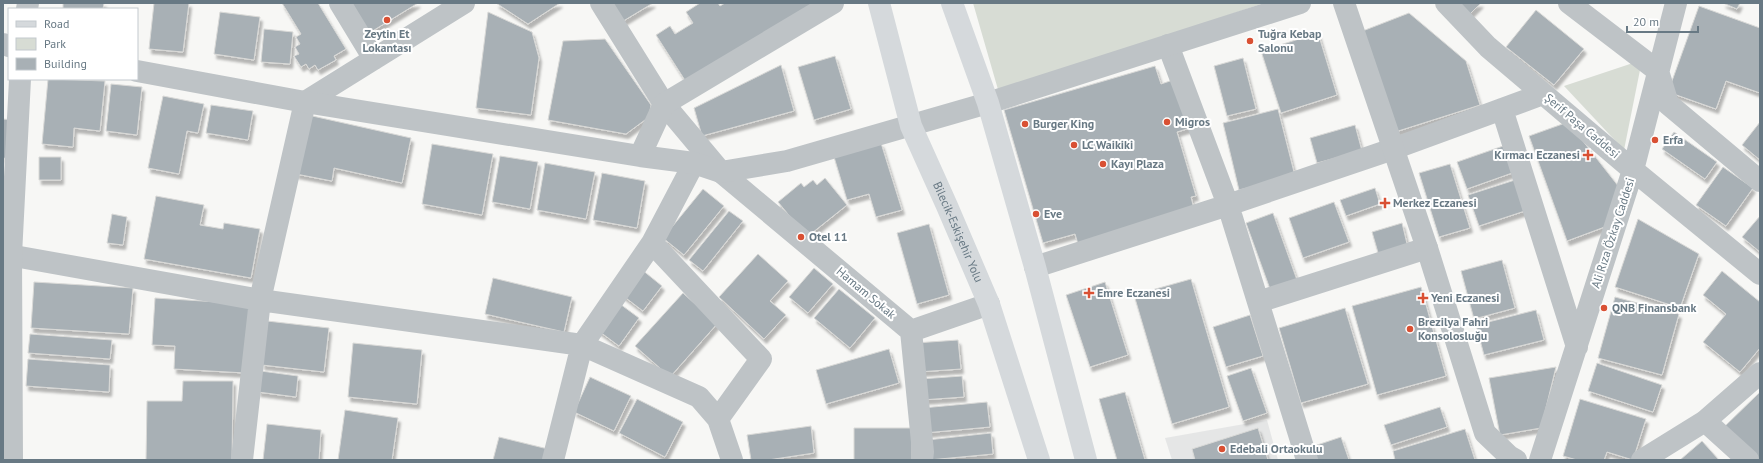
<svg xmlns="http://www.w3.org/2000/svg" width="1763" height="463" font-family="'PT Sans',sans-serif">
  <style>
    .built { fill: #e5e6e6 }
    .green { fill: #d7dcd4 }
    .building { fill: #a8b0b5; stroke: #d9d9d7; filter: url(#shadow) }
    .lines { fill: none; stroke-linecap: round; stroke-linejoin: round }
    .minor { stroke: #bec3c6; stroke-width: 22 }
    .tertiary { stroke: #bec3c6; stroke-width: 22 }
    .primary { stroke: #d5d9dc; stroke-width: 22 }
    .poi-dot { fill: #d95033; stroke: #fff; stroke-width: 1.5 }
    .labels { text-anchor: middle; stroke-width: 4; stroke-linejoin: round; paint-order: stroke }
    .poi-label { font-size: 12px; font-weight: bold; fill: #687984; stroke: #fff; text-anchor: start }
    .street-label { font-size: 12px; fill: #687984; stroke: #fff }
  </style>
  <defs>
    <filter id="shadow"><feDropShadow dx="2.5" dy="4.5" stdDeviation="1" flood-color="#0004"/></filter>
  </defs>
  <rect width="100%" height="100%" fill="#f7f7f5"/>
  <!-- built -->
  <path class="built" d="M1267,420L1278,460H1172L1165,438Z"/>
  <!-- green -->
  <path class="green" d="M973,3H1264L999,93Z
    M1642,60L1624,150L1564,86Z"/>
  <!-- building -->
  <path class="building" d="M63,3H104L103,9H63Z
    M154,3H189L183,52L149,49Z
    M282,3H318L346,49L334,56L336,60L318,70L315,65L309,69L306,64L301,67L294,56L299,54L295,47L300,44L296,37L301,34Z
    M346,3H418L366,35Z
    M496,3H560L528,24Z
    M608,3H653L620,23Z
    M700,3H718L720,6L725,3H816L688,85L656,35L670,26L675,34L693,23L686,12Z
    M1450,3H1481L1466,18Z
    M1723,3H1740L1737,9Z
    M1699,6L1760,28V93L1726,81L1716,109L1668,92Z
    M1536,10L1584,49L1554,85L1506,47Z
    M220,12L260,17L254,60L214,54Z
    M488,12L532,32L539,58L531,115L476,108Z
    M1409,13L1466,61L1480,105L1392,133L1360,32Z
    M264,29L293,32L290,64L261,62Z
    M1318,33L1337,95L1281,113L1261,51Z
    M605,39L651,105L649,117L626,134L548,120L563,41Z
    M835,56L851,109L814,120L798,67Z
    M1243,58L1256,109L1227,116L1214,66Z
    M781,65L794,111L702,136L694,108Z
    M1155,66L1161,84L1176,79L1190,128L1177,132L1196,196L1191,197L1194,209L1078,244L1075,234L1043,243L1004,110Z
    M48,79L105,81L100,131L74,128L73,147L42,144Z
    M111,84L142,87L137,135L106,131Z
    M163,96L204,104L198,133L187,131L179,174L148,168Z
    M211,105L253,111L248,140L206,133Z
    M1278,109L1295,176L1239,190L1223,123Z
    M308,115L411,138L402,183L334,168L332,181L296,174Z
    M3,119L13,120L10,159L3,158Z
    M1568,122L1619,187L1610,225L1567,241L1529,136Z
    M1760,122V160L1742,145Z
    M1355,125L1362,151L1317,163L1310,138Z
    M1674,132L1717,162L1705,179L1662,149Z
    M881,143L902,210L876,217L869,194L847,200L834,157Z
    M432,144L493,154L482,215L422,204Z
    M1506,145L1515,172L1467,189L1457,162Z
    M500,156L538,162L530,209L492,202Z
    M39,157H61V180H39Z
    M545,163L595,172L586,219L537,210Z
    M1450,164L1470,228L1439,237L1419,173Z
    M1723,167L1753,188L1726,226L1696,205Z
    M602,173L645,181L637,228L593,220Z
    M825,178L847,205L807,237L778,202L801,183L804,187L813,180L817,185Z
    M1518,179L1528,210L1479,226L1468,195Z
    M1375,188L1380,204L1346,216L1340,200Z
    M703,189L724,206L684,255L663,238Z
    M156,196L204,205L200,225L223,229L224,223L260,229L251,278L144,259Z
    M1334,202L1349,242L1303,258L1289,218Z
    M729,211L743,221L703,271L689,260Z
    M1273,213L1297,280L1270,289L1246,223Z
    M112,214L127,217L123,245L107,243Z
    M1760,216V252L1742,237Z
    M1638,219L1699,254L1680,308L1615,287Z
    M1402,223L1408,248L1379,256L1372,232Z
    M929,224L949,295L917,304L897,233Z
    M758,254L788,281L770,301L786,315L764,339L719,297Z
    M1502,260L1515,308L1474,319L1461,271Z
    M814,268L833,284L808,313L789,297Z
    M641,269L662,286L643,311L622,295Z
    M1722,271L1760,302V348L1740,372L1703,342L1726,314L1703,295Z
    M493,278L572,297L564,332L485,314Z
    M1191,279L1229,407L1172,424L1134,295Z
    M34,282L133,288L129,334L31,328Z
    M1105,282L1128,355L1090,367L1066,295Z
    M1421,287L1446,376L1377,395L1352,306Z
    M839,289L875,318L850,348L814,318Z
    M683,293L717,324L670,377L635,346Z
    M1615,297L1679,314L1662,375L1598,358Z
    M155,298L250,304L246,373L174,369L175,346L152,345Z
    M616,301L639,318L619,346L596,329Z
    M1345,308L1368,384L1301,403L1279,328Z
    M1536,310L1544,340L1484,355L1476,325Z
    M1250,315L1263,356L1226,367L1213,327Z
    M267,321L329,328L324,372L262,365Z
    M30,334L112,340L110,359L28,353Z
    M958,340L961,369L917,372L915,343Z
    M353,343L422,350L417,404L348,397Z
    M889,349L899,383L826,404L816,370Z
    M28,359L110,365L109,392L26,386Z
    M1597,363L1662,385L1653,412L1588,391Z
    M1556,367L1541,428L1500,435L1489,378Z
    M1251,368L1267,413L1243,421L1227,376Z
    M261,371L298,376L296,397L258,392Z
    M962,376L964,397L921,400L920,379Z
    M590,377L631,396L614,431L574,412Z
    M183,381H233L232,460H146L147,401H182Z
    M1125,392L1145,460H1117L1099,399Z
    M1760,392V460H1755L1723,428Z
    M637,399L683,422L665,457L619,433Z
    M1580,399L1646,419L1633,460L1607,452L1604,460H1577L1563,456Z
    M987,402L990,427L924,433L922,408Z
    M1440,407L1447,427L1391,445L1384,425Z
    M345,410L398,418L392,460H338Z
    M267,424L321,430L319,460H263Z
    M811,426L814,453L768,460H751L747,435Z
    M854,428H912V460H854Z
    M1258,428L1268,460H1195L1192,449Z
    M1465,429L1475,460H1395L1393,451Z
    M991,433L993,454L929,460L927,440Z
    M499,437L548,449L545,460H493Z
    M1341,437L1349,460H1316L1311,447Z
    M1702,441L1719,460H1680Z"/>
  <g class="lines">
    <!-- minor -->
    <path class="minor" d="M340,3L374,59
      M601,3L664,104L721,172L911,331L923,452L922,460
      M1446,3L1488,47L1633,170L1760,274
      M1569,3L1658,71L1668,104L1760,181
      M1168,45L1228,205L1307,460
      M1502,109L1577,347
      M652,243L761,359L718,419
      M3,254L260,300L582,345L699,397L718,419L732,460
      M1035,267L1228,205L1393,149L1543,94
      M1258,302L1427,248
      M911,331L989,304
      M1705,421L1748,460
      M242,460L260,300L305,102L464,3
      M553,460L582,345L652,243L694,163
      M1540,460L1633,170L1676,3
      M1642,460L1705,421L1760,373"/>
    <!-- tertiary -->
    <path class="tertiary" d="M1344,3L1427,248L1485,433L1509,456L1516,460
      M27,9L28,3
      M3,44L9,46
      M137,71L305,102L640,156L694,163L721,172L787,161L988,103L1300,3
      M640,156L664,104L833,3
      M12,460L11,255L20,79"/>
    <!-- primary -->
    <g class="primary">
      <path id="s1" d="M879,3L911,126L947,206L989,304L1039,460"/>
      <path d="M952,3L988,103L1035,267L1086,460"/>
    </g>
  </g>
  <!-- markers -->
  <g class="poi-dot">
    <circle cx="387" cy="20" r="4"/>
    <circle cx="1250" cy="41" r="4"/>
    <circle cx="1167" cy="122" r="4"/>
    <circle cx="1025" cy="124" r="4"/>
    <circle cx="1655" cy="140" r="4"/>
    <circle cx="1074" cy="145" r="4"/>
    <path d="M1586 149h4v4h4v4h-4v4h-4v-4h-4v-4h4z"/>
    <circle cx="1103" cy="164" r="4"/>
    <path d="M1383 197h4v4h4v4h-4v4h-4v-4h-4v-4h4z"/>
    <circle cx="1036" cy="214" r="4"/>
    <circle cx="801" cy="237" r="4"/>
    <path d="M1087 287h4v4h4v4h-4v4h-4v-4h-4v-4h4z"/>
    <path d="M1421 292h4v4h4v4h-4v4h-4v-4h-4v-4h4z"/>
    <circle cx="1604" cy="308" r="4"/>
    <circle cx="1410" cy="329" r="4"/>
    <circle cx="1222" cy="449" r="4"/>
  </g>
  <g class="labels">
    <!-- poi labels -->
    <g class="poi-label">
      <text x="387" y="38" text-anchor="middle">Zeytin Et<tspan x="387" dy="14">Lokantası</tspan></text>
      <text x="1258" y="38">Tuğra Kebap<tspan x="1258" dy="14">Salonu</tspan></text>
      <text x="1175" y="126">Migros</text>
      <text x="1033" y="128">Burger King</text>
      <text x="1663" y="144">Erfa</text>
      <text x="1082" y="149">LC Waikiki</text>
      <text x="1580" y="159" text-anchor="end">Kırmacı Eczanesi</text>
      <text x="1111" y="168">Kayı Plaza</text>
      <text x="1393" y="207">Merkez Eczanesi</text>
      <text x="1044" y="218">Eve</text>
      <text x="809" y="241">Otel 11</text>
      <text x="1097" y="297">Emre Eczanesi</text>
      <text x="1431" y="302">Yeni Eczanesi</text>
      <text x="1612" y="312">QNB Finansbank</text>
      <text x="1418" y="326">Brezilya Fahri<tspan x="1418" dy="14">Konsolosluğu</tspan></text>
      <text x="1230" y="453">Edebali Ortaokulu</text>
    </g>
    <!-- street labels -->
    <g class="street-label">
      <text transform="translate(1582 126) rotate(40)" y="4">Şerif Paşa Caddesi</text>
      <text dy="4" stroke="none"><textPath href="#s1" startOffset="243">Bilecik-Eskişehir Yolu</textPath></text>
      <text transform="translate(1613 233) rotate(-72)" y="4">Ali Rıza Özkay Caddesi</text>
      <text transform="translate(866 293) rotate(40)" y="4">Hamam Sokak</text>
    </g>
  </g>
  <!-- border -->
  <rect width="1763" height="463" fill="none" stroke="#687984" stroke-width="8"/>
  <!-- legend -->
  <rect x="8" y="8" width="130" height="72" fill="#ffffff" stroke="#c3c9ce"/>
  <rect x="16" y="21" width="20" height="6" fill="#d5d9dc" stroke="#c3c9ce"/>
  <text x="44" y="28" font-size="12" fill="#687984">Road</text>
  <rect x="16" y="38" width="20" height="12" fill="#d7dcd4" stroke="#c3c9ce"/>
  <text x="44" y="48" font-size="12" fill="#687984">Park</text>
  <rect x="16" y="58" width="20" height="12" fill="#a8b0b5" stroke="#c3c9ce"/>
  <text x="44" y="68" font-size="12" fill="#687984">Building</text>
  <!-- scale -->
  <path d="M1627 26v6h71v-6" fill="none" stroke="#687984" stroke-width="2"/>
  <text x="1633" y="26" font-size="12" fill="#687984" stroke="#ffffff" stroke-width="3" paint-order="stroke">20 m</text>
</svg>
